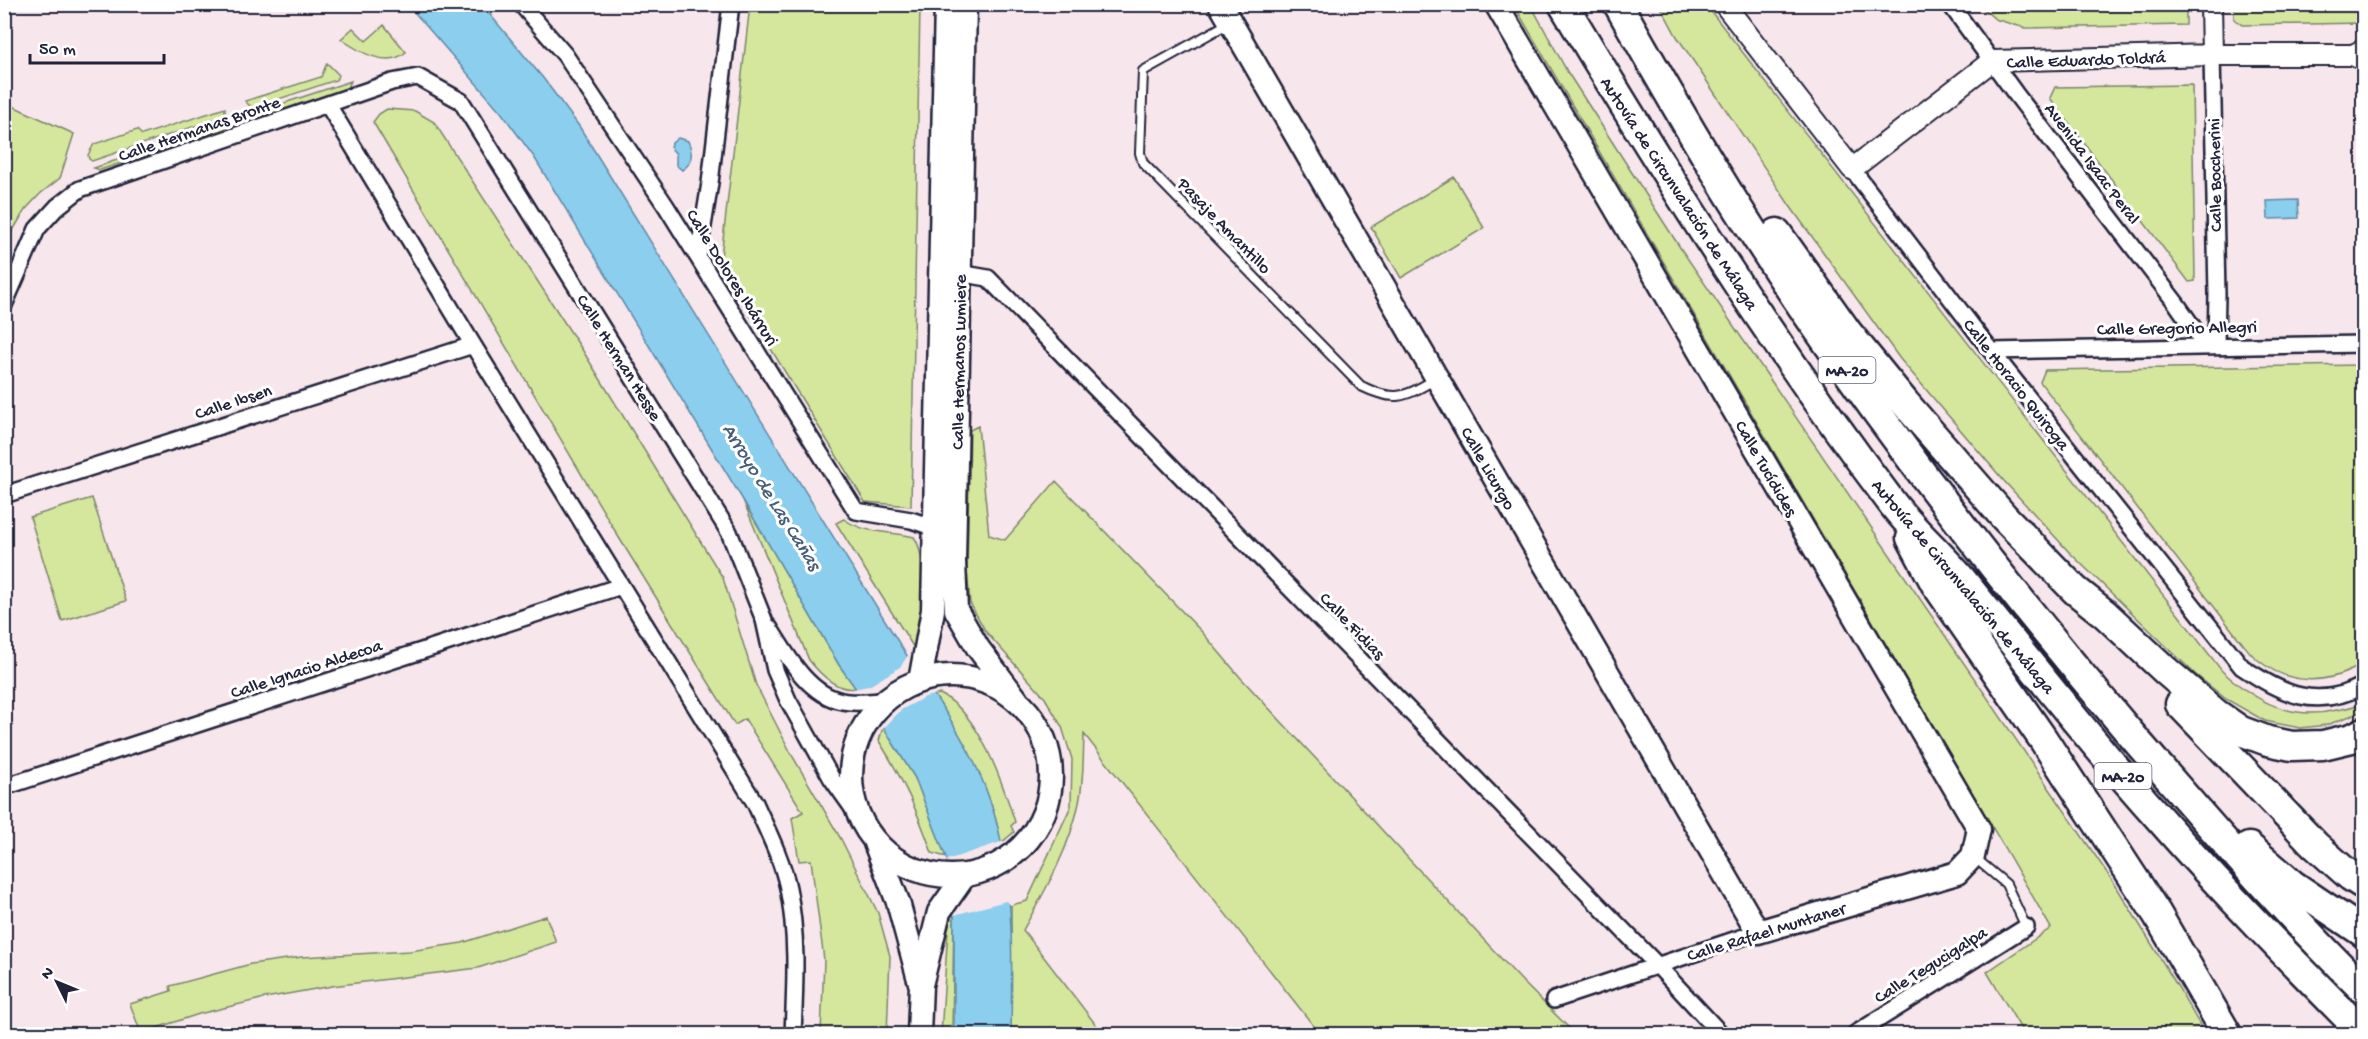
<svg xmlns="http://www.w3.org/2000/svg" width="2368" height="1039" font-family="'Gochi Hand',sans-serif">
  <style>
    .green { fill: #d4e79c; stroke: #7b846c; stroke-width: 1.5 }
    .water { fill: #8bceed; stroke: #6189a6; stroke-width: 1.5 }
    .pier { fill: #f7e6eb }
    .lines { fill: none; stroke-linecap: round; stroke-linejoin: round }
    .service-casing { stroke: #22223b; stroke-width: 12 }
    .minor-casing { stroke: #22223b; stroke-width: 20 }
    .tertiary-casing { stroke: #22223b; stroke-width: 24 }
    .secondary-casing { stroke: #22223b; stroke-width: 27 }
    .primary-casing { stroke: #22223b; stroke-width: 28 }
    .motorway-casing { stroke: #22223b; stroke-width: 33 }
    .service { stroke: #fff; stroke-width: 8 }
    .minor { stroke: #fff; stroke-width: 15 }
    .tertiary { stroke: #fff; stroke-width: 20 }
    .secondary { stroke: #fff; stroke-width: 22 }
    .primary { stroke: #fff; stroke-width: 24 }
    .motorway { stroke: #fff; stroke-width: 28 }
    .labels { text-anchor: middle; stroke-width: 6; stroke-linejoin: round; paint-order: stroke }
    .shield { fill: #fff; stroke: #646476; stroke-width: 1.5 }
    .shield-label { font-size: 16px; font-weight: bold; fill: #22223b }
    .street-label { font-size: 18px; fill: #22223b; stroke: #fff }
    .water-label { font-size: 20px; font-style: italic; fill: #475e79; stroke: #fff }
  </style>
  <rect width="100%" height="100%" fill="#f7e6eb"/>
  <filter id="ink" filterUnits="userSpaceOnUse"><feTurbulence type="fractalNoise" baseFrequency=".0167" numOctaves="2"/><feDisplacementMap in="SourceGraphic" scale="12" xChannelSelector="R" yChannelSelector="G"/><feConvolveMatrix kernelMatrix="1 2 1 2 8 2 1 2 1" color-interpolation-filters="sRGB"/></filter>
  <g filter="url(#ink)">
    <!-- green -->
    <path class="green" d="M750,5H920L911,506L865,502L720,266Z
      M1514,5H1531L1568,73L1679,246L2116,886L2178,987L2205,1034H2024L1987,972L2051,928Z
      M1660,5H1706L2222,671C2255,701 2291,721 2337,710C2346,708 2355,707 2363,702V711L2327,725L2300,728L2265,721L2226,699L2195,674L2069,552L2004,481L1900,359L1790,206L1676,35Z
      M1979,5H2186V25L2025,28L1995,19Z
      M2234,5H2363V23L2242,25L2234,19Z
      M384,25L406,52C387,69 358,51 341,39L353,28L366,41Z
      M327,63L339,75L336,80L252,108L245,101L321,77Z
      M351,81L348,88L264,116L257,112Z
      M2192,85L2195,281L2189,282L2050,98L2055,87Z
      M4,102L74,134L60,178L40,194L25,210L5,244Z
      M225,108V116L92,161L89,159L88,155L94,144L137,130L142,135Z
      M387,109L415,111L434,122L583,351L723,578L756,685L793,757L841,839L878,913L890,956L887,1034H821L824,960L811,860L799,861L792,818L803,812L745,719L735,725L618,536L373,122L379,114Z
      M225,122V129L100,170L94,168Z
      M1454,177L1484,228L1401,278L1371,227Z
      M2363,365V664C2329,684 2291,687 2258,660C2251,655 2245,646 2239,639L2040,382L2045,370Z
      M978,426L989,535L1005,540L1056,481L1202,632L1240,677L1523,982L1575,1034H1320L1084,734C1083,758 1084,779 1079,803C1069,850 1046,889 1023,930L1103,1034H1011V905L1027,901L1071,806L1072,759L1062,727L1045,698L986,632L970,603L967,570L970,430Z
      M92,498L126,601L62,621L30,517Z
      M743,500L839,665L856,688C838,692 820,674 809,660Z
      M844,519C864,534 890,531 914,537C928,556 923,626 914,648L836,523Z
      M940,694C979,712 1003,784 1015,822L1011,826L1014,832L1001,843C992,790 965,740 934,695Z
      M883,727L915,778L946,857L932,853C917,810 903,779 879,741Z
      M949,915H954L952,1034H941Z
      M546,916L556,942L478,968L332,986L265,998L199,1014L141,1033L130,1004L171,991L170,986L251,964L302,957L410,951L462,943Z"/>
    <!-- water -->
    <path class="water" d="M408,5H482L543,78L579,126L904,651C928,686 953,720 972,758C1017,845 1012,940 1011,1034H954V915L947,860L915,778L883,727L839,665L743,500L534,157L501,112Z
      M678,138L688,141C693,151 693,164 682,170L676,165V154L671,148L672,143Z
      M2298,200L2299,218L2268,219L2267,201Z"/>
    <!-- pier -->
    <path class="pier" d="M909,654L938,694L925,697L901,710L882,730L853,689L869,686L900,667Z
      M1004,841L1014,904L1011,905L1006,901L954,915L947,860Z"/>
    <g class="lines">
      <defs>
        <path id="service" d="M1229,23L1143,71L1140,153L1143,163L1361,386C1394,402 1403,398 1434,380
          M1974,857L2006,884L2026,927"/>
        <path id="minor" d="M521,4L565,55L666,206L856,511L911,520L935,528
          M1950,4L2015,93L2176,303L2206,346
          M2212,55L2217,294L2216,346
          M328,105L473,345L755,803C767,830 782,859 788,888C798,937 795,985 793,1034
          M1852,169L1991,351L2242,667C2283,694 2316,711 2364,685
          M698,257L710,183L731,4
          M953,272L988,278L1657,965L1721,1034
          M4,305L37,229L57,207L80,189L392,82L418,77L461,101L729,532L764,620L775,670L788,700L832,779L866,827
          M1991,351L2364,344
          M4,495L473,345
          M769,627C786,654 808,695 842,701C856,704 871,701 884,701
          M4,787L621,586
          M1554,1000L1758,932
          M1855,1034L2026,927"/>
        <path id="tertiary" d="M1724,4L1852,169L1992,61L2212,55H2357
          M2211,4L2212,55"/>
        <path id="secondary" d="M965,4L954,562L956,610L978,648L1017,700
          M1220,4L1758,932L1957,873L1973,856L1979,829L1496,4
          M851 776a100 100 0 1 1 200 0a100 100 0 1 1-200 0Z
          M920,681L933,610L946,4
          M875,843L898,902L920,983
          M919,1034L921,985L939,912L965,875"/>
        <path id="primary" d="M2357,55L2364,52"/>
        <path id="motorway" d="M1563,4C1665,175 1772,344 1892,503C1913,531 1941,554 1963,581C2028,661 2091,742 2160,819C2225,893 2294,963 2364,1034
          M1618,4C1678,111 1740,217 1810,318C1909,461 2016,599 2129,732C2205,820 2281,908 2364,990
          M1777,233L1848,333L1905,403L2004,517L2075,590L2105,614L2166,671L2215,713L2241,731L2268,741L2292,746L2323,745L2352,738L2364,732
          M1911,538L1935,583L2043,739L2157,914L2227,1034
          M2180,704L2315,845L2350,876L2364,885
          M2249,847L2293,885L2364,933"/>
      </defs>
      <!-- service casing -->
      <use href="#service" class="service-casing"/>
      <!-- minor casing -->
      <use href="#minor" class="minor-casing"/>
      <!-- tertiary casing -->
      <use href="#tertiary" class="tertiary-casing"/>
      <!-- secondary casing -->
      <use href="#secondary" class="secondary-casing"/>
      <!-- primary casing -->
      <use href="#primary" class="primary-casing"/>
      <!-- motorway casing -->
      <use href="#motorway" class="motorway-casing"/>
      <!-- service -->
      <use href="#service" class="service"/>
      <!-- minor -->
      <use href="#minor" class="minor"/>
      <!-- tertiary -->
      <use href="#tertiary" class="tertiary"/>
      <!-- secondary -->
      <use href="#secondary" class="secondary"/>
      <!-- primary -->
      <use href="#primary" class="primary"/>
      <!-- motorway -->
      <use href="#motorway" class="motorway"/>
    </g>
  </g>
  <g class="labels">
    <!-- shield labels -->
    <g class="shield">
      <rect x="1818.5" y="357" width="57" height="26" rx="4.5"/>
      <rect x="2094.5" y="763" width="57" height="26" rx="4.5"/>
    </g>
    <g class="shield-label">
      <text x="1847" y="376">MA-20</text>
      <text x="2123" y="782">MA-20</text>
    </g>
    <!-- street labels -->
    <g class="street-label">
      <text transform="translate(2086 59) rotate(-2)" y="6">Calle Eduardo Toldrá</text>
      <text transform="translate(199 128) rotate(-19)" y="6">Calle Hermanas Bronte</text>
      <text transform="translate(2093 163) rotate(53)" y="6">Avenida Isaac Peral</text>
      <text transform="translate(2214 175) rotate(-91)" y="6">Calle Boccherini</text>
      <text transform="translate(1680 193) rotate(57)" y="6">Autovía de Circunvalación de Málaga</text>
      <text transform="translate(1225 225) rotate(46)" y="6">Pasaje Amantillo</text>
      <text transform="translate(733 277) rotate(58)" y="6">Calle Dolores Ibárruri</text>
      <text transform="translate(2177 327) rotate(-1)" y="6">Calle Gregorio Allegri</text>
      <text transform="translate(620 357) rotate(58)" y="6">Calle Herman Hesse</text>
      <text transform="translate(958 362) rotate(-89)" y="6">Calle Hermanos Lumiere</text>
      <text transform="translate(2017 384) rotate(52)" y="6">Calle Horacio Quiroga</text>
      <text transform="translate(233 401) rotate(-18)" y="6">Calle Ibsen</text>
      <text transform="translate(1489 468) rotate(60)" y="6">Calle Licurgo</text>
      <text transform="translate(1767 468) rotate(60)" y="6">Calle Tucídides</text>
      <text transform="translate(1964 586) rotate(50)" y="6">Autovía de Circunvalación de Málaga</text>
      <text transform="translate(1353 625) rotate(46)" y="6">Calle Fidias</text>
      <text transform="translate(306 668) rotate(-18)" y="6">Calle Ignacio Aldecoa</text>
      <text transform="translate(1766 931) rotate(-17)" y="6">Calle Rafael Muntaner</text>
      <text transform="translate(1930 964) rotate(-32)" y="6">Calle Tegucigalpa</text>
    </g>
    <!-- water labels -->
    <g class="water-label">
      <text transform="translate(773 496) rotate(58)" y="7">Arroyo de Las Cañas</text>
    </g>
  </g>
  <!-- margin -->
  <rect width="2368" height="1039" fill="none" stroke="#fff" stroke-width="24"/>
  <rect x="12" y="12" width="2344" height="1015" fill="none" stroke="#22223b" stroke-width="2" filter="url(#ink)"/>
  <!-- north arrow -->
  <g transform="translate(57 982) rotate(313)" stroke="#ffffff" stroke-width="4.5" paint-order="stroke">
  <path d="M0-4.5L10 22L0 15L-10 22Z" fill="#22223b"/>
  <text y="-9" font-size="16" font-weight="bold" text-anchor="middle" fill="#22223b">N</text>
  </g>
  <!-- scale -->
  <path d="M30 54v9h134v-9" fill="none" stroke="#22223b" stroke-width="3"/>
  <text x="39" y="54" font-size="18" fill="#22223b" stroke="#ffffff" stroke-width="4.5" paint-order="stroke">50 m</text>
</svg>
